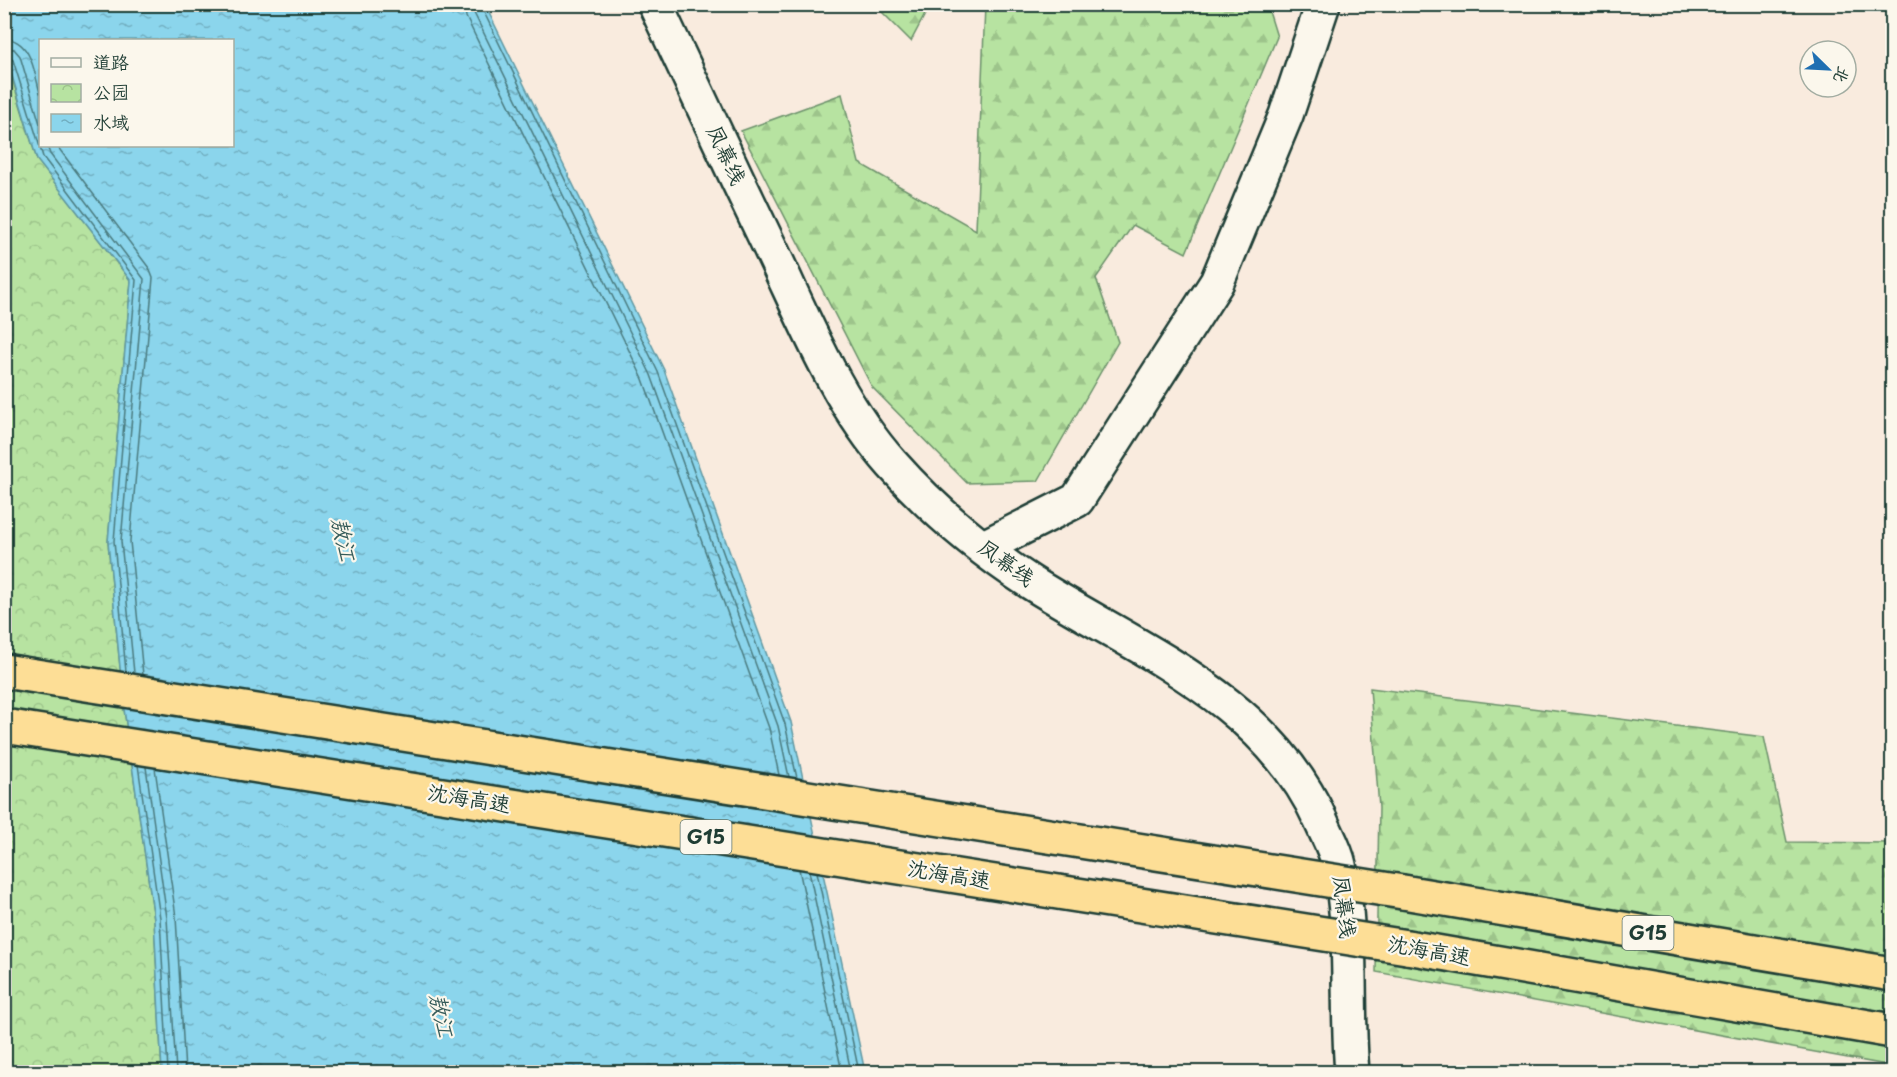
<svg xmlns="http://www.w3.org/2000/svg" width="1897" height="1077" font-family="'Playpen Sans','LXGW WenKai TC',sans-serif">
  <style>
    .forest { fill: url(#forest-firs); stroke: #6b906a; stroke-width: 1.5 }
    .park { fill: url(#park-crowns); stroke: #6b906a; stroke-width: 1.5 }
    .water { fill: url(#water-ripples); stroke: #6098a2; stroke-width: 1.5; fill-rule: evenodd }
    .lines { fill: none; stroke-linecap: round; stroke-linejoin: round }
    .shore { stroke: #4a7a7e; stroke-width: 1.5 }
    .street-casing { stroke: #1f3d34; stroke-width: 38 }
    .secondary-casing { stroke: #1f3d34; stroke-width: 38 }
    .highway-casing { stroke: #1f3d34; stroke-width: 38 }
    .street { stroke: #fbf7ec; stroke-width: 33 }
    .secondary { stroke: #fbf7ec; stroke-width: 33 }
    .highway { stroke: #fdde96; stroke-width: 33 }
    .highway-bridge-casing { stroke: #1f3d34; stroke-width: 38; stroke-linecap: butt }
    .highway-bridge { stroke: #fdde96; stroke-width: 33 }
    .labels { text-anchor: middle; stroke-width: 4.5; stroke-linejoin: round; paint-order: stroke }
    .shield { fill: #fbf7ec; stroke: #61756b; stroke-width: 1.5 }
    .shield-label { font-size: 20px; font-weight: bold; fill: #1f3d34 }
    .street-label { font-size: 21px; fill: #1f3d34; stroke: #fbf7ec }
    .water-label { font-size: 22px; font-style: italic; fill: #355b59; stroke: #fbf7ec }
  </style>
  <defs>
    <pattern id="forest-firs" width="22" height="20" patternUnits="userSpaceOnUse" patternTransform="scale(1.5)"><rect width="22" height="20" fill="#b7e3a1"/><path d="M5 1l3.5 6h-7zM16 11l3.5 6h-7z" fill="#9dc48b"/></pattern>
    <pattern id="park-crowns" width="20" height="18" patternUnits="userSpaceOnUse" patternTransform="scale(1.5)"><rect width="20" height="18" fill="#b7e3a1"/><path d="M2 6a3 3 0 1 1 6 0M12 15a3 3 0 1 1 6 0" fill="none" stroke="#9dc48b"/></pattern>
    <pattern id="water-ripples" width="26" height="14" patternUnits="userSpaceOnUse" patternTransform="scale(1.5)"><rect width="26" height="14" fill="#8bd5ec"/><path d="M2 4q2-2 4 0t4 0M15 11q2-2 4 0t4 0" fill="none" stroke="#71aec0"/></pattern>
  </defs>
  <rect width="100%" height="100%" fill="#f9ebde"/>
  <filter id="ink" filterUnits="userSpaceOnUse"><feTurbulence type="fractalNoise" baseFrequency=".0167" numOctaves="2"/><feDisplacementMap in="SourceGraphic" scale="12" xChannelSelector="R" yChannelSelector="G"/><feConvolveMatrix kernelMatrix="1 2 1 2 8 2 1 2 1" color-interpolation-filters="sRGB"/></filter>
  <g filter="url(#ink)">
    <!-- forest -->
    <path class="forest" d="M875,5H930L911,41Z
      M985,5H1267L1277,37L1186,253L1133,225L1096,278L1118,342L1038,481L967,483L872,387L741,131L842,94L859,163L976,230Z
      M1370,688L1764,737L1787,842L1892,843V1066L1376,972L1379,808Z"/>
    <!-- park -->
    <path class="park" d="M4,52L37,160L131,281L108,542L124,709L154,919L162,1072H5Z"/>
    <!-- water -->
    <path class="water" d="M4,5H485L664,370L791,722L865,1072H162L154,919L124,709L108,542L131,281L37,160L5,52ZM40,40H232V146H40Z"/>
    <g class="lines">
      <!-- shore -->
      <path class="shore" d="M464,4L466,17L643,379L769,728L779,775
        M473,4L474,13L651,375L778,726L789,777
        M480,4L658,372L785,724L797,778
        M4,38C32,40 34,72 40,93
        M4,47L14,49L20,56L40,124
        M4,55L13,60L43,157L136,280L114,541L126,672
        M47,146L50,154L144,279L121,541L134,673
        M57,146L149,268L153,278L130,541L143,675
        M138,765L160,918L168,1072
        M146,767L167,918L176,1072
        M155,768L176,917L185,1072
        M799,869L842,1072
        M809,871L851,1072
        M817,872L859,1072"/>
      <defs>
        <path id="street" d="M984,547L1077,500L1217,282L1286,115L1323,4"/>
        <path id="secondary" d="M655,4C695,90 735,175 776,260C809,330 840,406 892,464C931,508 981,550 1030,582C1137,650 1266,698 1321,821C1327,835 1336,850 1339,865C1354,933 1346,1003 1352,1072"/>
        <path id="highway" d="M1403,892L1892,974
          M1407,947L1892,1031"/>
      </defs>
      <!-- street casing -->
      <use href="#street" class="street-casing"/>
      <!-- secondary casing -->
      <use href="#secondary" class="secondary-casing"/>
      <!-- highway casing -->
      <use href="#highway" class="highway-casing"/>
      <!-- street -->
      <use href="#street" class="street"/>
      <!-- secondary -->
      <use href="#secondary" class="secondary"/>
      <!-- highway -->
      <use href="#highway" class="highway"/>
      <defs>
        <path id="highway-bridge" d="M4,671L1403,892
          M4,726L1407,947"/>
      </defs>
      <!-- highway-bridge casing -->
      <use href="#highway-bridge" class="highway-bridge-casing"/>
      <!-- highway-bridge -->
      <use href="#highway-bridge" class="highway-bridge"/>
    </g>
  </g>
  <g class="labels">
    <!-- shield labels -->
    <g class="shield">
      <rect x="680.5" y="820" width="51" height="34" rx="4.5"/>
      <rect x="1622.5" y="916" width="51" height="34" rx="4.5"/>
    </g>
    <g class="shield-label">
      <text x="706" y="844">G15</text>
      <text x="1648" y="940">G15</text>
    </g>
    <!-- street labels -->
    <g class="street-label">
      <text transform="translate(726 155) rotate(65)" y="7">凤幕线</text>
      <text transform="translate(1006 563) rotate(36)" y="7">凤幕线</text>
      <text transform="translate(469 799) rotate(9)" y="7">沈海高速</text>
      <text transform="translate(949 875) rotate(9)" y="7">沈海高速</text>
      <text transform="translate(1344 907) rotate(83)" y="7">凤幕线</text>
      <text transform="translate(1429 951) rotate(10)" y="7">沈海高速</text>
    </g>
    <!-- water labels -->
    <g class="water-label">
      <text transform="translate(344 539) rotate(78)" y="8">敖江</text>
      <text transform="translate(442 1015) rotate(78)" y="8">敖江</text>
    </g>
  </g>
  <!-- margin -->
  <rect width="1897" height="1077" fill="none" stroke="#fbf7ec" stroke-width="24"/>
  <rect x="12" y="12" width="1873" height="1053" fill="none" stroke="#1f3d34" stroke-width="2" filter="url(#ink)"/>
  <!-- legend -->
  <rect x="39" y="39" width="195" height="108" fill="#fbf7ec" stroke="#a3ada2" stroke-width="1.5"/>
  <rect x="51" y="58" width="30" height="9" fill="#fbf7ec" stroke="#a3ada2" stroke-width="1.5"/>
  <text x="93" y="69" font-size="18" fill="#1f3d34">道路</text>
  <rect x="51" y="84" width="30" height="18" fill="url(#park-crowns)" stroke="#a3ada2" stroke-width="1.5"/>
  <text x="93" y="99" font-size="18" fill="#1f3d34">公园</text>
  <rect x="51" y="114" width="30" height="18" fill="url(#water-ripples)" stroke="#a3ada2" stroke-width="1.5"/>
  <text x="93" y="129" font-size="18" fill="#1f3d34">水域</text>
  <!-- north arrow -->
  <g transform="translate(1828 69) rotate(114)"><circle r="28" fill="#fbf7ec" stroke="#a3ada2" stroke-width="1.5"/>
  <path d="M0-4.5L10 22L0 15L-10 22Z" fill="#1f6fb2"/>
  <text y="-9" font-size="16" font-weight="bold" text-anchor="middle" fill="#1f3d34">北</text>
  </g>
</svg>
